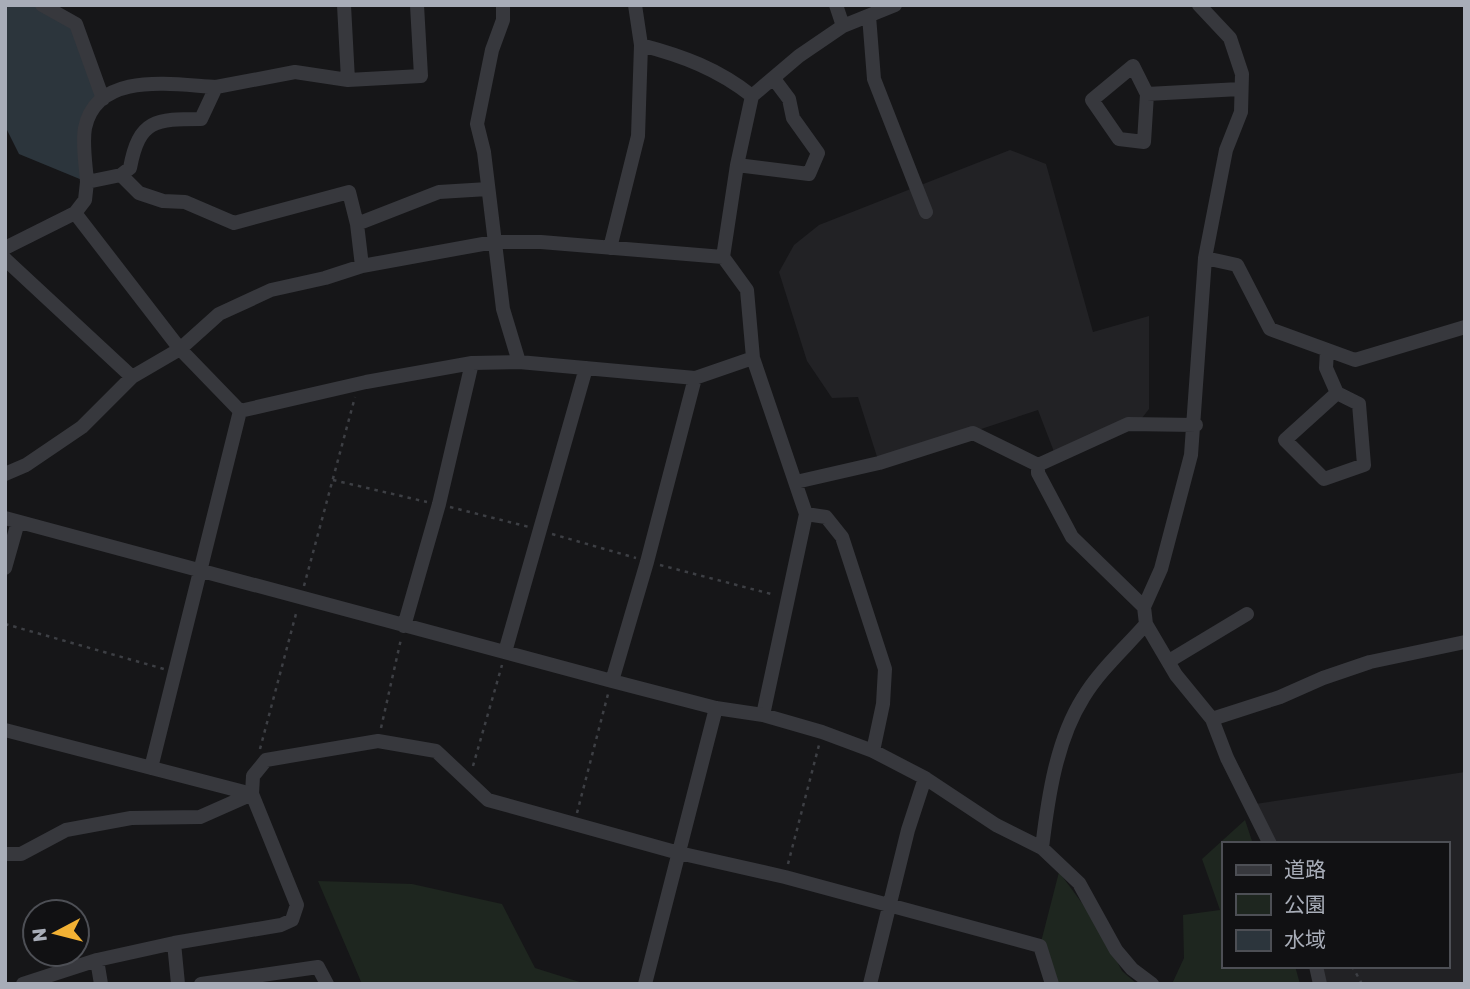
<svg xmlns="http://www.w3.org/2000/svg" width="1470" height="989" font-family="Rubik,'Noto Sans JP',sans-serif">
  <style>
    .built { fill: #222225 }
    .green { fill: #1e261f }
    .water { fill: #2c353c }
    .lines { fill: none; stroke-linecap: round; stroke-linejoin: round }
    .path { stroke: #3d3f44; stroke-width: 2.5; stroke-dasharray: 3.5 5; stroke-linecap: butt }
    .minor { stroke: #37383d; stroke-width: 14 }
  </style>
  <rect width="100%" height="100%" fill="#161618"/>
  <!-- built -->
  <path class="built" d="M1010,150L1046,164L1093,332L1149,316V409L1142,418L1056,457L1038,410L879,463L858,397L832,398L807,361L779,272L794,245L819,225Z
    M1465,772V984H1320L1316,966H1447V844H1270L1249,805Z"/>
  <!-- green -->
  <path class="green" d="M1245,820L1253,844H1223V966H1295L1300,984H1172L1184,958L1183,915L1220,910L1202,859Z
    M1059,872L1096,922L1122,971L1137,984H1052L1040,946Z
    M318,881L412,884L502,904L535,968L586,984H362Z"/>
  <!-- water -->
  <path class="water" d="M5,5H42L76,24L103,99L92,111L87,182L19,154L5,126Z"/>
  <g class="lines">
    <!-- path -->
    <path class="path" d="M333,480L427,502
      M450,507L529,527
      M552,534L636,558
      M660,565L775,595
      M304,586L355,397
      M5,624L164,669
      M381,728L401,639
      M260,749L297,610
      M473,766L502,665
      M577,813L608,694
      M788,864L819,745
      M1352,966L1362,984"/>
    <!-- minor -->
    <path class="minor" d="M42,5L76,24L103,99
      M344,5L348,80
      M503,5V20L492,50L477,124L484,152L503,309L519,362
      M836,5L843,26
      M1199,5L1230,38L1242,74L1241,112L1226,150L1205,258L1191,455L1161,569L1144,607L1146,624L1176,675L1212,719L1227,758L1270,844
      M869,16L874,79L926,212
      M641,45C683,56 718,69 752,96
      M1147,94L1144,142L1119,139L1092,100L1133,66L1147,94L1240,89
      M737,165L809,174L818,153L793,118L789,99L774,79
      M121,175L139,193L163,201L185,202L234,223L349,192L357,224
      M87,182C86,166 82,144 85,128C97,70 174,85 216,87
      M75,213L180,349L240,411
      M5,248L75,213L85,200L87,182L121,175L130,168C139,119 156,119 201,119L216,87L295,72L348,80L421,76L417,5
      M610,248L638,136L641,45L635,5
      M1205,258L1237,265L1270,329L1355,360L1465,327
      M5,259L132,377
      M362,266L357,224L439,192L488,189
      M1327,350L1326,368L1337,393L1285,440L1324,479L1364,465L1359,404L1337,393
      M240,411L366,382L472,363L519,362L695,378L753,358
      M1038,465V473L1072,537L1144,607
      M5,474L26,465L82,427L132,377L180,349L219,314L271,290L325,278L362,266L494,242H541L723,257
      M796,482L879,463L973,433L1038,465L1128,424L1196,425
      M806,514L826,517L842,537L885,669L883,704L873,751
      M5,518L612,681L716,708L763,715L822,732L873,751L925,778L996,825L1042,848L1079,883L1116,950L1132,969L1152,984
      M5,568L18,522
      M404,626L439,504L472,363
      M505,652L586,368
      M1169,661L1247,614
      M612,681L647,562L695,378
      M763,715L806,514L753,358L747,290L723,257L737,165L752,96L799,56L843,26L895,5
      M1212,719L1280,697L1323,678L1370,662L1465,642
      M5,730L252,794
      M151,768L240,411
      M1042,848C1048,798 1056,741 1083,698C1099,671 1125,648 1146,624
      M5,854H21L66,830L131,818L200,817L252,794
      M174,943L178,984
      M97,960L101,984
      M1316,966L1320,984
      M23,984L97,960L174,943L281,925L292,920L297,905L252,794L253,776L266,760L378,741L436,751L488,800L679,853L785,877L1040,946L1052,984
      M201,984L318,967L327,984
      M645,984L716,708
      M870,984L908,830L925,778"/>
  </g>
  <!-- border -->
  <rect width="1470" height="989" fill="none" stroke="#a8adb8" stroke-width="14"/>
  <!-- legend -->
  <rect x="1222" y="842" width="228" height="126" fill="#111113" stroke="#4d4f55" stroke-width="2"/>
  <rect x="1236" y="865" width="35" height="10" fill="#37383d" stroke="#4d4f55" stroke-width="2"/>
  <text x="1284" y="877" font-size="21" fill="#a8adb8">道路</text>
  <rect x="1236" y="894" width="35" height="21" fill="#1e261f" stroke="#4d4f55" stroke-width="2"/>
  <text x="1284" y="912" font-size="21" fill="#a8adb8">公園</text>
  <rect x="1236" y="930" width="35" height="21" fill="#2c353c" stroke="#4d4f55" stroke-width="2"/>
  <text x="1284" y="947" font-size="21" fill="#a8adb8">水域</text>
  <!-- north arrow -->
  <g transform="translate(56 933) rotate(263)"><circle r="33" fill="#111113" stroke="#4d4f55" stroke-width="2"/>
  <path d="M0-5L12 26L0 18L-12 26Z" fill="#f2b134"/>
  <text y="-10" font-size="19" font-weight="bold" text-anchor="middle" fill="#a8adb8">N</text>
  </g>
</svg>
